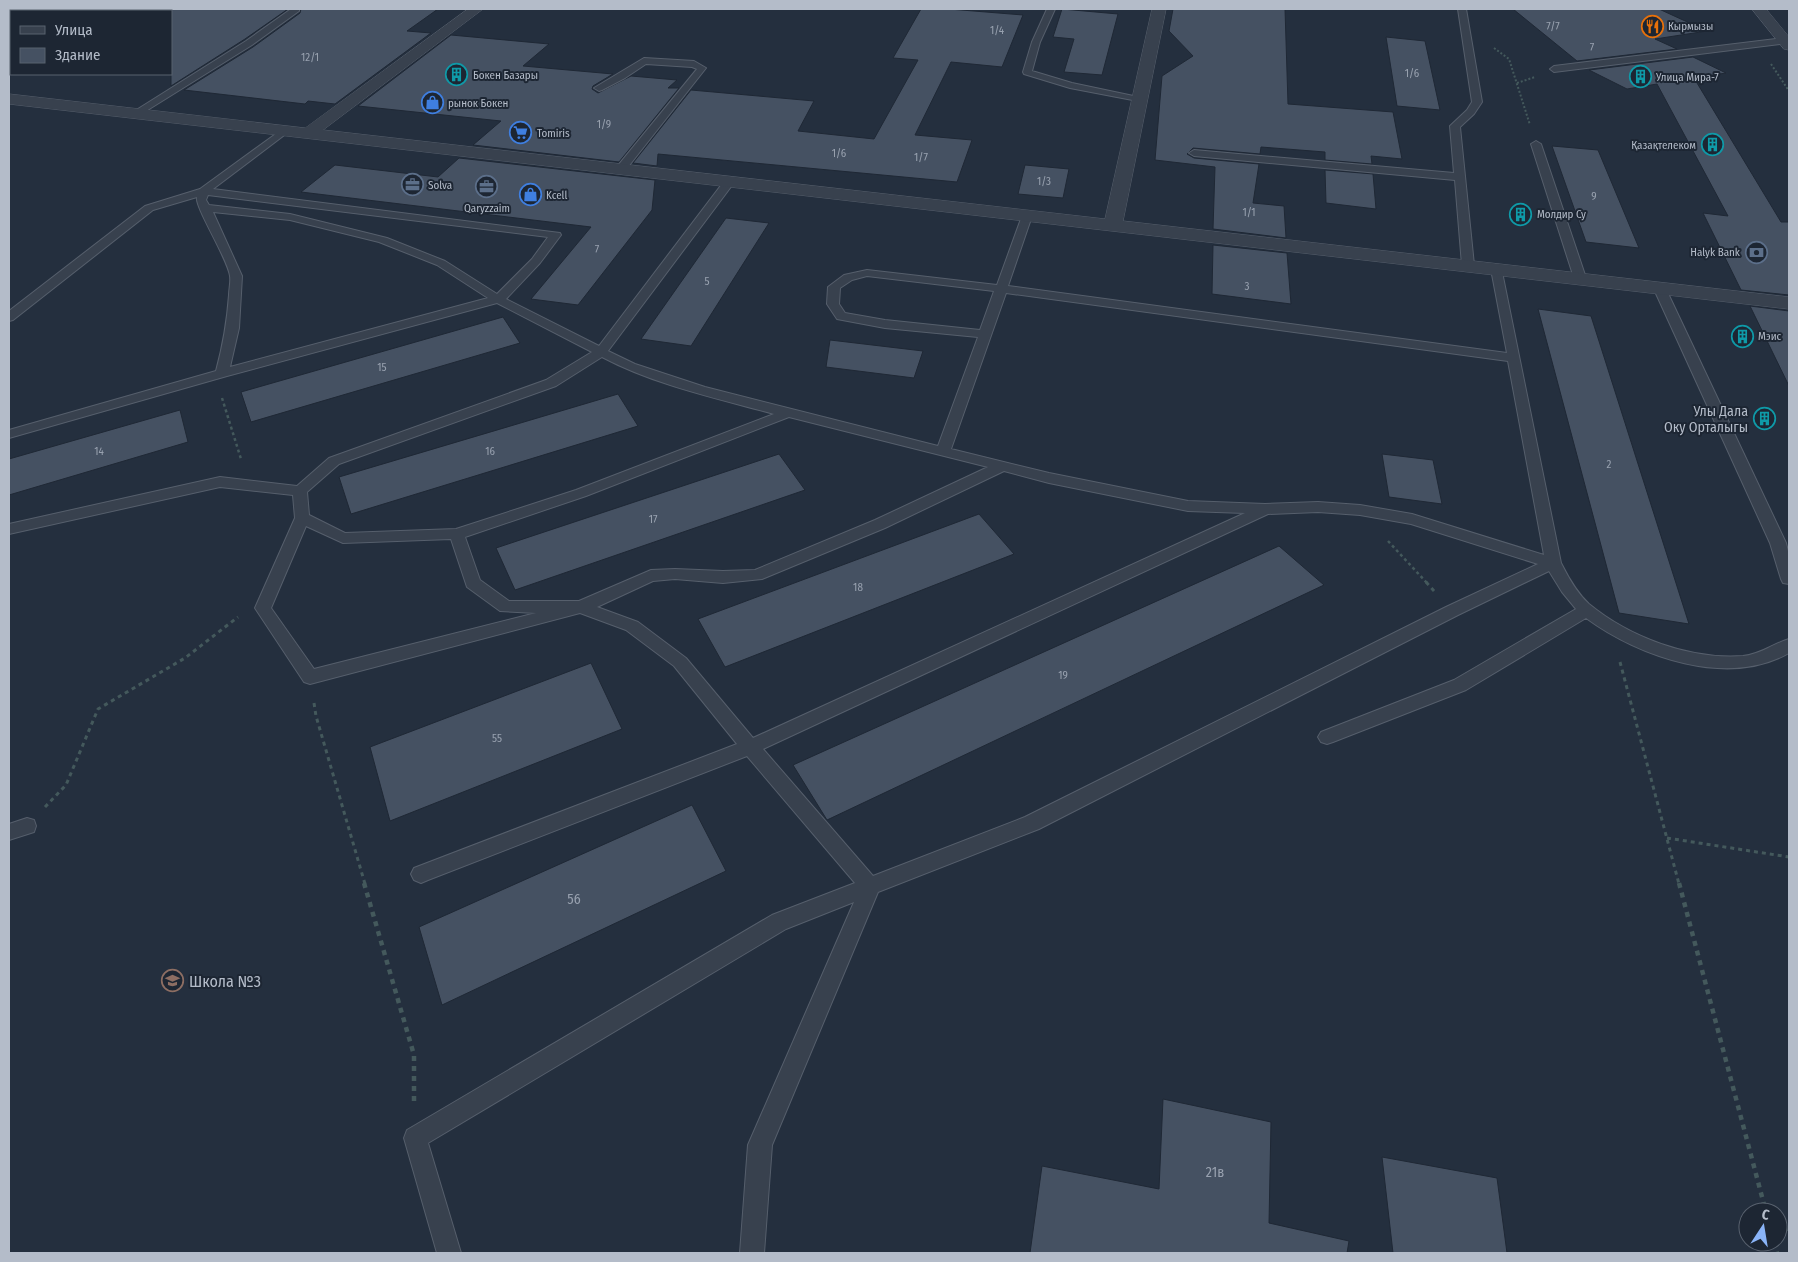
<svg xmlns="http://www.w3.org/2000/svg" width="1798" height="1262" font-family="'Fira Sans Condensed',sans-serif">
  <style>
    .building { fill: #455162; stroke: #1f2835 }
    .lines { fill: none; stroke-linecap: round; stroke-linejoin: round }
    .service-casing { stroke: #565f6c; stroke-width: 2 }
    .minor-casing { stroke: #565f6c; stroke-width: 1 }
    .tertiary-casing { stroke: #565f6c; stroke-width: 1 }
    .path-far3 { stroke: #44595c; stroke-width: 2; stroke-dasharray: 2 2; stroke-linecap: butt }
    .path-far2 { stroke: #44595c; stroke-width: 2.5; stroke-dasharray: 3 3; stroke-linecap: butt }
    .path-far1 { stroke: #44595c; stroke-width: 3; stroke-dasharray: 4 4; stroke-linecap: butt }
    .path { stroke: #44595c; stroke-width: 4.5; stroke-dasharray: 5 5; stroke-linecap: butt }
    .service { fill: #38414e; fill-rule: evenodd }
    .minor { fill: #38414e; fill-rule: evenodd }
    .tertiary { fill: #38414e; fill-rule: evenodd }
    .labels { text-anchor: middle; stroke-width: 4; stroke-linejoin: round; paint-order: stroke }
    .number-label { font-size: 11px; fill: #98a1af }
    .far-poi-label { font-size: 11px; fill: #b4bcc9; stroke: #1d2633; text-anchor: start }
    .poi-label { font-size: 14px; fill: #b4bcc9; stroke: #1d2633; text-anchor: end }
    .near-number-label { font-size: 14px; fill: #98a1af }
    .near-poi-label { font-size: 16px; fill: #b4bcc9; stroke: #1d2633; text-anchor: start }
  </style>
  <rect width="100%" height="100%" fill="#242f3e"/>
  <!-- building -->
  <path class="building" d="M171,9H288L245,39L171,86Z
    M301,9H438L407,31L431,33L335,104L308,101L305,104L184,90L253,47L300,13Z
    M921,9H949L1023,15L1002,67L951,62L915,135L972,140L957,182L658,154L657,166L633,163L691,90L814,101L798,131L874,139L918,60L893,58Z
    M1062,9L1118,14L1102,75L1064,72L1074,39L1053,37Z
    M1173,9H1285L1288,104L1393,112L1402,159L1371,156L1372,164L1325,160V152L1261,147L1260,154L1193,148L1187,154L1194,158L1259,164L1253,203L1284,206L1286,238L1213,229L1215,167L1155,160L1162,76L1193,56L1169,31Z
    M1513,9H1659L1707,31L1655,39L1677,49L1577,61Z
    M451,35L549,44L523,66L613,74L593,86L592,89L598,93L631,76L677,80L668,88H679L619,162L473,145L501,121L358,106Z
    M1386,37L1425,41L1440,110L1397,106Z
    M1693,57L1726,73L1694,78L1781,222H1789V295L1741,290L1703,213L1728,216L1657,84L1627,89L1589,70Z
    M1552,146L1598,150L1639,248L1586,242Z
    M459,158L655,180L652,210L578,305L531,299L591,227L301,192L335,165L438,177Z
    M1025,165L1069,169L1063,198L1018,194Z
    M1325,170L1373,174L1376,209L1326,203Z
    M726,218L769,223L691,346L641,339Z
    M1213,245L1287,253L1291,304L1212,294Z
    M1750,306L1789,311V386Z
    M1538,309L1591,316L1689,624L1619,613Z
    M503,317L520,343L251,422L241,392Z
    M830,340L923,351L914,378L826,367Z
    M618,394L638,426L351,514L339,477Z
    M180,410L188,442L9,495V459Z
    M779,454L805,490L515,590L496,548Z
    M1382,454L1433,460L1442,504L1389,497Z
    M979,514L1014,554L725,667L698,619Z
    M1279,546L1324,585L827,820L793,765Z
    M591,663L622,729L390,821L370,747Z
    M692,805L726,871L442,1005L419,927Z
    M1163,1099L1271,1122L1269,1223L1349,1241L1347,1253H1030L1042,1166L1159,1189Z
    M1382,1157L1497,1178L1507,1253H1393Z"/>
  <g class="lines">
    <defs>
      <path id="service" d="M291,9H299V11L252,45L138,116H132L130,114L246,41Z
        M1047,9H1055L1040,42L1032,71L1072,83L1143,98V102L1070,88L1024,74L1023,72L1032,42Z
        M1458,9H1466L1482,102L1474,114L1460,127L1474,265L1472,267L1468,268L1462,265L1455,180L1194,156L1189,153L1194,150L1454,173L1450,126L1467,110L1472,102Z
        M1785,38L1788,39V43L1554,72L1550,69L1554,66Z
        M644,58L694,61L706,68L624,172H616V168L697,69L692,67L646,64L625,78L602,90L599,91L594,88Z
        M284,128L287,129V133L213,189L560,233L561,235L540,263L506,299L599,346L725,180H733L734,182L733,184L608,351L635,364L705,387L938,446L978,337L885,328L837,319L827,304L828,287L844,275L867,270L997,285L1022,216L1027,213L1032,216L1008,286L1507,353L1491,269L1497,266L1501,267L1561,563C1568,577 1577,593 1589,604C1629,637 1690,660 1743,656C1762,654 1772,644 1789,639V653C1728,688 1639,657 1586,618L1466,690L1333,742L1327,744L1321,742L1318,737L1321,732L1454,680L1576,609L1562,592L1549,571L1458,615L1039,829L878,892L772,1145L764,1253H740L748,1145L854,902L786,929L428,1143L461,1253H437L404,1138L407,1130L772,915L855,883L747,756L428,880L421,883L414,880L411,874L414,868L737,744L674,666L626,630L580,613L310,684L304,682L255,608L295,518L293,495L220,487L9,534V524L220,477L297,486L329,458L546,380L592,352L497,303L227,376L9,438V430L216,371C223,345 227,322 229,295C229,289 231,282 230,276C228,259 194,206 197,197L153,210L13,320L9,321V311L145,206L200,189ZM208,195L548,237L532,259L497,294L445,261L387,238L290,214L209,205L206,200ZM213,212L290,220L379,242L437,265L488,298L230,367L239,328L242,276ZM867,276L994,291L980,330L885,320L845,313L839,304L840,288L852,280ZM1006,293L1508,361L1544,555L1412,514L1360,505L1318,502L1265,504L1188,501L1049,473L951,449ZM602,357C655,385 716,398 774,414L576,490L456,529L345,533L309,515L307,492L339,464L556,386ZM789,417L988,467L875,520L755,570L723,571L675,569L651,570L579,601H509L480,580L465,537L586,496ZM1004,471L1049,483L1188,511L1245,513L753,738L686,658L638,622L597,607L653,581L675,579L723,583L762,579L885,528ZM1318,512L1360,515L1411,524L1538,564L1446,607L1025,817L873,876L763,749L1268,514ZM306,526L343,543L451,539L467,587L500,611L536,613L314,669L271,608Z
        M1536,141L1541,144L1586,278L1584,280H1576L1574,278L1531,144Z
        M1659,283L1665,287L1786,543L1789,555V584L1783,583L1781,579L1770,543L1653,287Z
        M27,818L34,820L36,826L34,832L9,840V824Z"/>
      <path id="minor" d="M468,9H483L323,130L1105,219L1152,9H1166L1123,221L1789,297V309L9,104V94L305,128Z"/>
      <path id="tertiary" d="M1752,9H1766L1789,37V50L1784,49Z"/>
    </defs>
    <!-- service casing -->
    <use href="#service" class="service-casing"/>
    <!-- minor casing -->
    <use href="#minor" class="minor-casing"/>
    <!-- tertiary casing -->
    <use href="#tertiary" class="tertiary-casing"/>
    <!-- path-far3 -->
    <path class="path-far3" d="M1494,48L1509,59L1530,125
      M1771,64L1789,91
      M1517,83L1535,77"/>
    <!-- path-far2 -->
    <path class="path-far2" d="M222,398L241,459
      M1388,541L1427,583"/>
    <!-- path-far1 -->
    <path class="path-far1" d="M1426,582L1435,592
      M1620,662L1679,884
      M314,703L316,716L365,884
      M45,807L66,785L98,709L185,658L238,617
      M1667,838L1789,857"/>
    <!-- path -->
    <path class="path" d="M364,883L414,1055V1102
      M1679,883L1766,1212
      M1778,1226L1789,1229
      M1774,1242L1777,1253"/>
    <!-- service -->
    <use href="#service" class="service"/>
    <!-- minor -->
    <use href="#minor" class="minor"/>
    <!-- tertiary -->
    <use href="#tertiary" class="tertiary"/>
  </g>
  <!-- icons -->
  <defs>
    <symbol id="restaurant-ring" viewBox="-11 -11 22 22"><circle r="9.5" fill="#1d2633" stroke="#e8710a" stroke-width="1.5"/><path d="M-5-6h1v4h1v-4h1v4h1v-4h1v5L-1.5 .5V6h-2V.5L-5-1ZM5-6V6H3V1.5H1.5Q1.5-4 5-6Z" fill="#e8710a"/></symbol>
    <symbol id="building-ring" viewBox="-11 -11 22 22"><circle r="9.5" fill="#1d2633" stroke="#0f9aa8" stroke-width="1.5"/><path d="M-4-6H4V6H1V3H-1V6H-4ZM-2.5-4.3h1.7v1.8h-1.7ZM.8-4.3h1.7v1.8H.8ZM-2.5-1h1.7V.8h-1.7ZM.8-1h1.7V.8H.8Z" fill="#0f9aa8"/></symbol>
    <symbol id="shop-ring" viewBox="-11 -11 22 22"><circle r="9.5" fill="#1d2633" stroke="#3f7fe0" stroke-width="1.5"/><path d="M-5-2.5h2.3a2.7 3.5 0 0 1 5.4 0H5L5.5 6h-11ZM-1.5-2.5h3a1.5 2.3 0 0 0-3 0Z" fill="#3f7fe0"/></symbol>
    <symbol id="supermarket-ring" viewBox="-11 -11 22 22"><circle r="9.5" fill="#1d2633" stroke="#3f7fe0" stroke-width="1.5"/><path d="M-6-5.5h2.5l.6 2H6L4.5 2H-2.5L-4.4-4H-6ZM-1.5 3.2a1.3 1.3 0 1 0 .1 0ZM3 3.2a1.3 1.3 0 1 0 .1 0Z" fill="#3f7fe0"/></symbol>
    <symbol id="office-ring" viewBox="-11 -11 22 22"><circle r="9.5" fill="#1d2633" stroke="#5c6f8a" stroke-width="1.5"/><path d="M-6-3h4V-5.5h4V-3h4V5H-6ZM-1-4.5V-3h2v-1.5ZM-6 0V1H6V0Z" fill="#5c6f8a"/></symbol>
    <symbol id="bank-ring" viewBox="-11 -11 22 22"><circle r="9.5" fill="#1d2633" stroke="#5c6f8a" stroke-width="1.5"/><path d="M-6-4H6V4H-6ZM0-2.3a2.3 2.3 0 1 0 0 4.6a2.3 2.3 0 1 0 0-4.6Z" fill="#5c6f8a"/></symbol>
    <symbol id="school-ring" viewBox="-11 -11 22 22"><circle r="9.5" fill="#1d2633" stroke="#8d6e63" stroke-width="1.5"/><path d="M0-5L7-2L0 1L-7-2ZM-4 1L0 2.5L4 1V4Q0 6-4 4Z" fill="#8d6e63"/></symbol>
  </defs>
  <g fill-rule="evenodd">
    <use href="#restaurant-ring" x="1640" y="14" width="25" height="25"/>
    <use href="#building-ring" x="444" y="62" width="25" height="25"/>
    <use href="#building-ring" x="1628" y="64" width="25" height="25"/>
    <use href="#shop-ring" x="420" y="90" width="25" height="25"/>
    <use href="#supermarket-ring" x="508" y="120" width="25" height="25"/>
    <use href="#building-ring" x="1700" y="132" width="25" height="25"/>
    <use href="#office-ring" x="400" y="172" width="25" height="25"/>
    <use href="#office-ring" x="474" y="174" width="25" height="25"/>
    <use href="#shop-ring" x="518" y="182" width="25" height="25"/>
    <use href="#building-ring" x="1508" y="202" width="25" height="25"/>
    <use href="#bank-ring" x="1744" y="240" width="25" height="25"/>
    <use href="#building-ring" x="1730" y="324" width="25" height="25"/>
    <use href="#building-ring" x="1752" y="406" width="25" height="25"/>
    <use href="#school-ring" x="160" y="968" width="25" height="25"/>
  </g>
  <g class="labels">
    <!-- number labels -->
    <g class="number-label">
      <text x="1553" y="30">7/7</text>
      <text x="997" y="34">1/4</text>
      <text x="1592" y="51">7</text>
      <text x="310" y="61">12/1</text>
      <text x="1412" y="77">1/6</text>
      <text x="604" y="128">1/9</text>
      <text x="839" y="157">1/6</text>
      <text x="921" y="161">1/7</text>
      <text x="1044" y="185">1/3</text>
      <text x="1594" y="200">9</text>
      <text x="1249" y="216">1/1</text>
      <text x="597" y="253">7</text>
      <text x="707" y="285">5</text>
      <text x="1247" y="290">3</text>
      <text x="382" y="371">15</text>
      <text x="99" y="455">14</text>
      <text x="490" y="455">16</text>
      <text x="1609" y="468">2</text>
      <text x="653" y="523">17</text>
      <text x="858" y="591">18</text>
      <text x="1063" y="679">19</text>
      <text x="497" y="742">55</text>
    </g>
    <!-- far-poi labels -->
    <g class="far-poi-label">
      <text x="1668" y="30">Кырмызы</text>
      <text x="473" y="79">Бокен Базары</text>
      <text x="1656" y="81">Улица Мира-7</text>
      <text x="448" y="107">рынок Бокен</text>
      <text x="537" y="137">Tomiris</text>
      <text x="1696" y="149" text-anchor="end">Қазақтелеком</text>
      <text x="428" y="189">Solva</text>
      <text x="546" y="199">Kcell</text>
      <text x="487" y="212" text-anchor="middle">Qaryzzaim</text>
      <text x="1537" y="218">Молдир Су</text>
      <text x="1740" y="256" text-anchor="end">Halyk Bank</text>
      <text x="1758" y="340">Мэис</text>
    </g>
    <!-- poi labels -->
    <g class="poi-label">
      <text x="1748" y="416">Улы Дала<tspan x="1748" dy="16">Оку Орталыгы</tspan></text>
    </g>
    <!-- near-number labels -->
    <g class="near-number-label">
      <text x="574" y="904">56</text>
      <text x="1215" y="1177">21в</text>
    </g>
    <!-- near-poi labels -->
    <g class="near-poi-label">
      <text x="189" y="987">Школа №3</text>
    </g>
  </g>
  <!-- border -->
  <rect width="1798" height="1262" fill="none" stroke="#b4bcc9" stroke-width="20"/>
  <!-- legend -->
  <rect x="10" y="10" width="162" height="65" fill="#1d2633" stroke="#59626f"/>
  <rect x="20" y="26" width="25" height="8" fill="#38414e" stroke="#59626f"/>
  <text x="55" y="35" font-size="15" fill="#b4bcc9">Улица</text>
  <rect x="20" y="48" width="25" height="15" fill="#455162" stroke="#59626f"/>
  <text x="55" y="60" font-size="15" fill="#b4bcc9">Здание</text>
  <!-- north arrow -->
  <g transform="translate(1763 1227) rotate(12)"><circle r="24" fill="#1d2633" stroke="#59626f"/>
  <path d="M0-4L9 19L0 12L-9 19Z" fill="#8ab4f8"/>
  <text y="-8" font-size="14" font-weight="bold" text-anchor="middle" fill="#b4bcc9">С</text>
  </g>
</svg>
